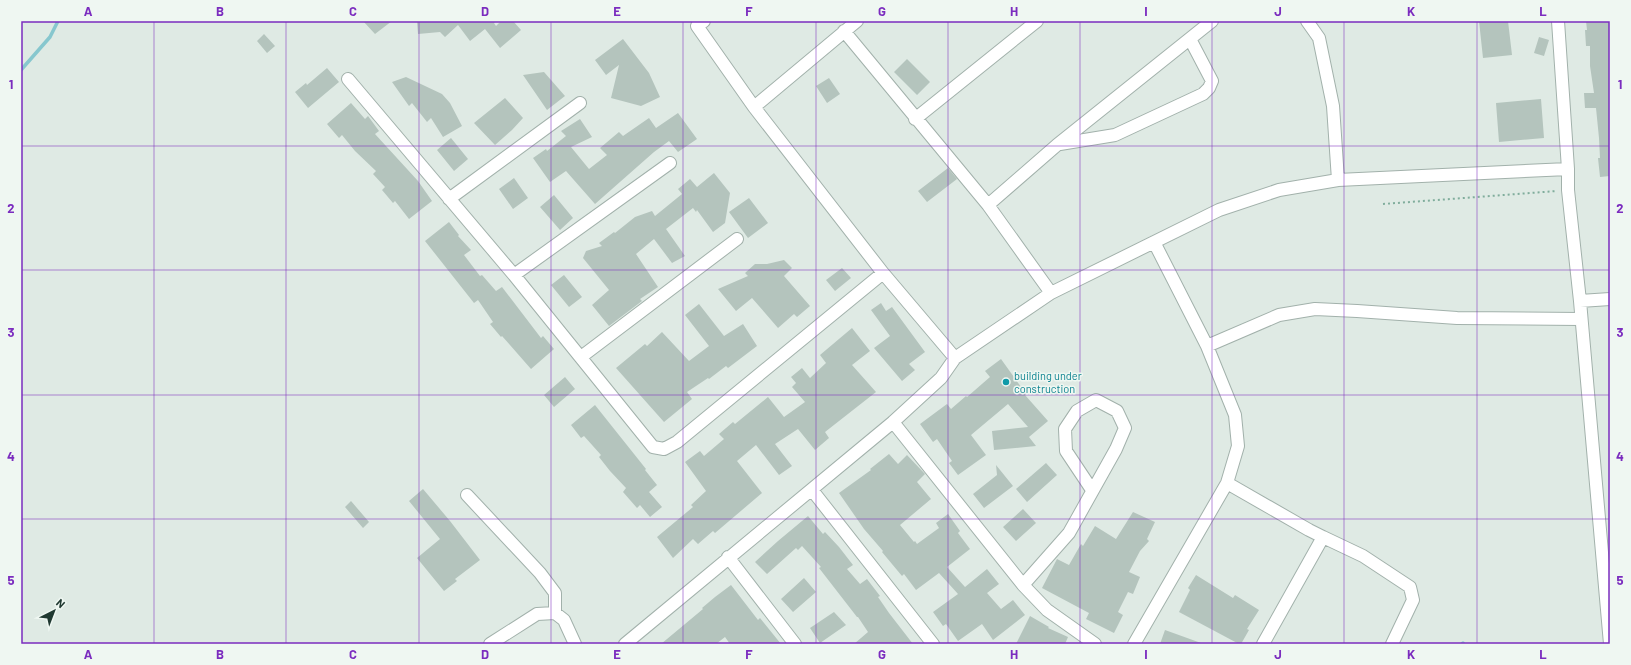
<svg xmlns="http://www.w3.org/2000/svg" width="1631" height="665" font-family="Barlow,sans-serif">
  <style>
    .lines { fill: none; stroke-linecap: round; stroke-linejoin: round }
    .stream { stroke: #87c7ce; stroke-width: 3.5 }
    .building { fill: #b4c4bd }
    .minor-casing { stroke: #a2b1ab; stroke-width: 14 }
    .path { stroke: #80ad9c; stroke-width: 2; stroke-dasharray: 2 3; stroke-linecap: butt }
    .minor { stroke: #fff; stroke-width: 12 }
    .grid { fill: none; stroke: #7b2cbf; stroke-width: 1; stroke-opacity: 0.55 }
    .culture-dot { fill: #0f9aa8; stroke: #eff7f2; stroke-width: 1.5 }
    .labels { text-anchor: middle; stroke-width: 3; stroke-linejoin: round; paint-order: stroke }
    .culture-label { font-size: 11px; fill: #0d838f; stroke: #eff7f2; text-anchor: start }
    .neatline { fill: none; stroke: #7b2cbf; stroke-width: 1.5 }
    .grid-label { font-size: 13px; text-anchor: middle; font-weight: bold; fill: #7b2cbf }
  </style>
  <rect width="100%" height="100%" fill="#dfeae4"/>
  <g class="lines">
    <!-- stream -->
    <path class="stream" d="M21,70L50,37L58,21
      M1462,644L1463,643"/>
  </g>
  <!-- building -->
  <path class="building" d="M363,21H392L375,34Z
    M417,21H496L494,23L496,26L501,21H513L521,30L500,48L485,29L470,41L458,25L445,37L440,32L418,34Z
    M1479,21H1508L1512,55L1483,58Z
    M1586,21H1610V176L1600,177L1598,158H1600L1599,138L1596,108H1585L1584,93H1594L1590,66V46H1586L1585,30H1587Z
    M264,34L275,46L267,53L257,41Z
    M1539,37L1549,40L1544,56L1534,53Z
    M623,39L649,73L660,97L641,106L611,98L619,65L606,75L595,60Z
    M907,59L930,82L917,95L894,72Z
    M327,68L339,82L308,108L295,92L306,83L307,85Z
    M544,72L565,96L547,110L523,75Z
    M406,77L442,94L450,103L462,126L443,137L431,118L427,122L412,103L409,106L392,82Z
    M829,78L840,94L827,103L816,86Z
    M505,98L523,118L512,130L495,145L474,123Z
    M1541,99L1544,138L1499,142L1496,103Z
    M351,103L365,119L368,116L379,131L375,134L418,181L432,201L409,219L395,201L393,203L382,190L385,187L373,174L376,171L355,151L342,135L339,138L327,124Z
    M678,113L697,139L678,152L669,141L654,152L595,204L566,171L550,182L533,158L546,149L547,151L566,136L561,131L580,119L592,137L571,147L589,169L607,155L600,148L619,132L623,136L649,118L656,128Z
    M451,138L468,159L454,171L437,150Z
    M948,168L957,179L927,202L918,191Z
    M714,173L730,193L725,223L713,232L697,210L696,212L693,208L666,229L685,256L672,263L654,239L636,254L658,287L640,299L642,301L609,326L592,305L609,290L583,258L586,251L602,246L599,243L614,232L615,233L635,217L652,211L655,216L682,194L678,189L690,179L697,187Z
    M514,178L528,198L513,209L499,189Z
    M554,195L573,218L560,230L540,207Z
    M749,198L768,223L748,238L729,212Z
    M449,222L459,235L458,236L471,250L464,255L480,276L482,275L496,291L502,287L541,338L543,336L554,349L531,369L502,336L501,337L490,324L493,322L478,300L474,303L425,241Z
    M784,260L792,268L784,276L810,306L797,317L794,314L778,328L752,298L736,311L718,289L748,276L745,273L755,264H767Z
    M842,268L851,278L835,291L826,280Z
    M564,275L582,297L569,307L551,285Z
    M881,303L886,311L892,307L925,352L909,364L915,370L902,381L874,348L890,336L871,310Z
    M699,304L724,336L743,324L757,346L728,368L726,366L709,379L708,378L687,392L692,399L664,422L616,368L645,344L647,346L662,332L689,361L709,346L685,315Z
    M852,328L870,351L852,365L876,392L825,432L829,438L815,450L798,429L775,444L792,466L779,475L756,445L737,461L762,493L715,533L713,531L698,544L693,539L673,558L657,537L693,507L691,505L706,491L685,462L700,451L704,456L724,439L719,434L733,422L735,424L768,397L784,417L805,402L792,387L796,383L791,377L802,368L810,378L826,363L820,355Z
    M1001,359L1026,394L1025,395L1048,421L1029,437L1036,446L994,450L992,431L1028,427L1008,404L971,435L986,455L958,475L949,463L952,461L937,439L933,442L920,424L947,404L951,409L966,396L967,397L990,377L985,371Z
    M565,377L575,389L554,407L544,395Z
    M595,405L646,469L645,470L657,485L649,492L662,507L650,517L640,505L637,508L623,492L626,488L610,471L599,457L601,455L584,436L581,438L571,425Z
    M889,454L898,464L907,455L925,474L917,482L931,499L900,525L914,542L915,541L917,544L939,528L936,523L948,514L960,531L958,533L970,549L947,567L965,587L987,569L999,584L987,593L1001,609L1013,600L1025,615L993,640L982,624L958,641L946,624L943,626L933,612L958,594L939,573L916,590L904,574L902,576L882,552L883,551L864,529L839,493L871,470L870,469Z
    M1046,463L1057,475L1027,502L1016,489Z
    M996,465L1013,486L984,508L973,494L997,475Z
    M423,489L450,521L480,560L455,579L457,581L444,591L417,558L440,539L409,501Z
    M351,501L369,522L363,528L345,507Z
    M1023,509L1036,523L1016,541L1003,527Z
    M1133,512L1155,522L1147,539L1149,541L1140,551L1129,572L1140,577L1133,594L1128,592L1118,612L1123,615L1114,633L1086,619L1089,613L1042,588L1057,559L1069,565L1081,544L1083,546L1095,526L1116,539Z
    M808,516L823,534L825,532L839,547L853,565L847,569L860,584L867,579L880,596L878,597L889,613L913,644H854L868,632L858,617H857L819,568L821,567L802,546L798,550L796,548L767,574L755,562L778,541Z
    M1196,575L1233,598L1235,595L1259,610L1247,629L1249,630L1241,644H1239L1179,612L1190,590L1188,588Z
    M804,578L816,592L793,612L781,599Z
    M731,585L758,620L760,618L781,644H730L725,637L716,644H661L703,609L702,608L715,597Z
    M834,612L846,625L820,643L810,628Z
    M1030,616L1049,627L1048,628L1068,637L1065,644H1016Z
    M1165,630L1201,643L1200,644H1160Z"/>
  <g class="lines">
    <defs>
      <path id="minor" d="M704,21L697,26L754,107L883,273L955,358L1051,293L1219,210L1279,190L1338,180
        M1307,21L1319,38L1333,106L1338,180L1568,169
        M1558,21L1568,169V190L1580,301L1610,644
        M844,31L988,205L1051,293
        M348,79L514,275L653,447L664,449L677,442L883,273
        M754,107L857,21
        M915,119L1037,21
        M1060,144L1115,135L1203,94L1209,88L1212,81L1190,39
        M449,199L580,103
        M988,205L1057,145L1212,21
        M514,275L670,163
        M1580,301L1610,299
        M1207,346L1279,315L1315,309L1357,311L1457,318L1581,319
        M581,357L737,239
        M893,422L1023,585L1047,610L1095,644
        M1227,483L1309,530L1323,537L1263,644
        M812,490L933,644
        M467,495L540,573L555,593V613
        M1323,537L1363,556L1410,587L1413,600L1392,644
        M728,557L795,644
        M1023,585L1069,533L1116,449L1125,428L1117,411L1096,400L1077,411L1065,429L1066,451L1092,490
        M490,644L537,614L555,613L564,620L575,644
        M625,644L893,422L941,378L955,358
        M1134,644L1227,483L1238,446L1235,415L1207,346L1154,242"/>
    </defs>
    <!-- minor casing -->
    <use href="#minor" class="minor-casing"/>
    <!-- path -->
    <path class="path" d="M1383,204L1557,191"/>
    <!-- minor -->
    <use href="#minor" class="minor"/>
  </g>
  <!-- grid -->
  <path class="grid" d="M154,21V644M286,21V644M419,21V644M551,21V644M683,21V644M816,21V644M948,21V644M1080,21V644M1212,21V644M1344,21V644M1477,21V644M21,146H1610M21,270H1610M21,395H1610M21,519H1610"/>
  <!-- markers -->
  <circle class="culture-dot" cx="1006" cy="382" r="4"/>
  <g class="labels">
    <!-- culture labels -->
    <g class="culture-label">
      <text x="1014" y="380">building under<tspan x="1014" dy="13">construction</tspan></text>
    </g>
  </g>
  <!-- border -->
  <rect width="1631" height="665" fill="none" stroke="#eff7f2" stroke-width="44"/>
  <!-- north arrow -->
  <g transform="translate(54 611) rotate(42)" stroke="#eff7f2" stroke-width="3" paint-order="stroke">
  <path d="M0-3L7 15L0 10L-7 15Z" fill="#203931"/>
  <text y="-6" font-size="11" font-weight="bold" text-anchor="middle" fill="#203931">N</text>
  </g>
  <rect x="22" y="22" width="1587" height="621" class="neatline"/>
  <g class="grid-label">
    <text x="88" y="16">A</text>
    <text x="220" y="16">B</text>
    <text x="353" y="16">C</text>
    <text x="485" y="16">D</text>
    <text x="617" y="16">E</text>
    <text x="749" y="16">F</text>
    <text x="882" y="16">G</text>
    <text x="1014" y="16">H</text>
    <text x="1146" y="16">I</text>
    <text x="1278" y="16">J</text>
    <text x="1411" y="16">K</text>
    <text x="1543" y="16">L</text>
    <text x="11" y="89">1</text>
    <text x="1620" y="89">1</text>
    <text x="11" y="213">2</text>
    <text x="1620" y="213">2</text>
    <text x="11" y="337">3</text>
    <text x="1620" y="337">3</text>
    <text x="11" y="461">4</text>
    <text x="1620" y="461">4</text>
    <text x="11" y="585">5</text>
    <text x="1620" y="585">5</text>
    <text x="88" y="659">A</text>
    <text x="220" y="659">B</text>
    <text x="353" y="659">C</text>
    <text x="485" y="659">D</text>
    <text x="617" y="659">E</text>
    <text x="749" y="659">F</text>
    <text x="882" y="659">G</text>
    <text x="1014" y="659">H</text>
    <text x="1146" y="659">I</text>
    <text x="1278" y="659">J</text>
    <text x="1411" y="659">K</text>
    <text x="1543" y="659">L</text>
  </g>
</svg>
